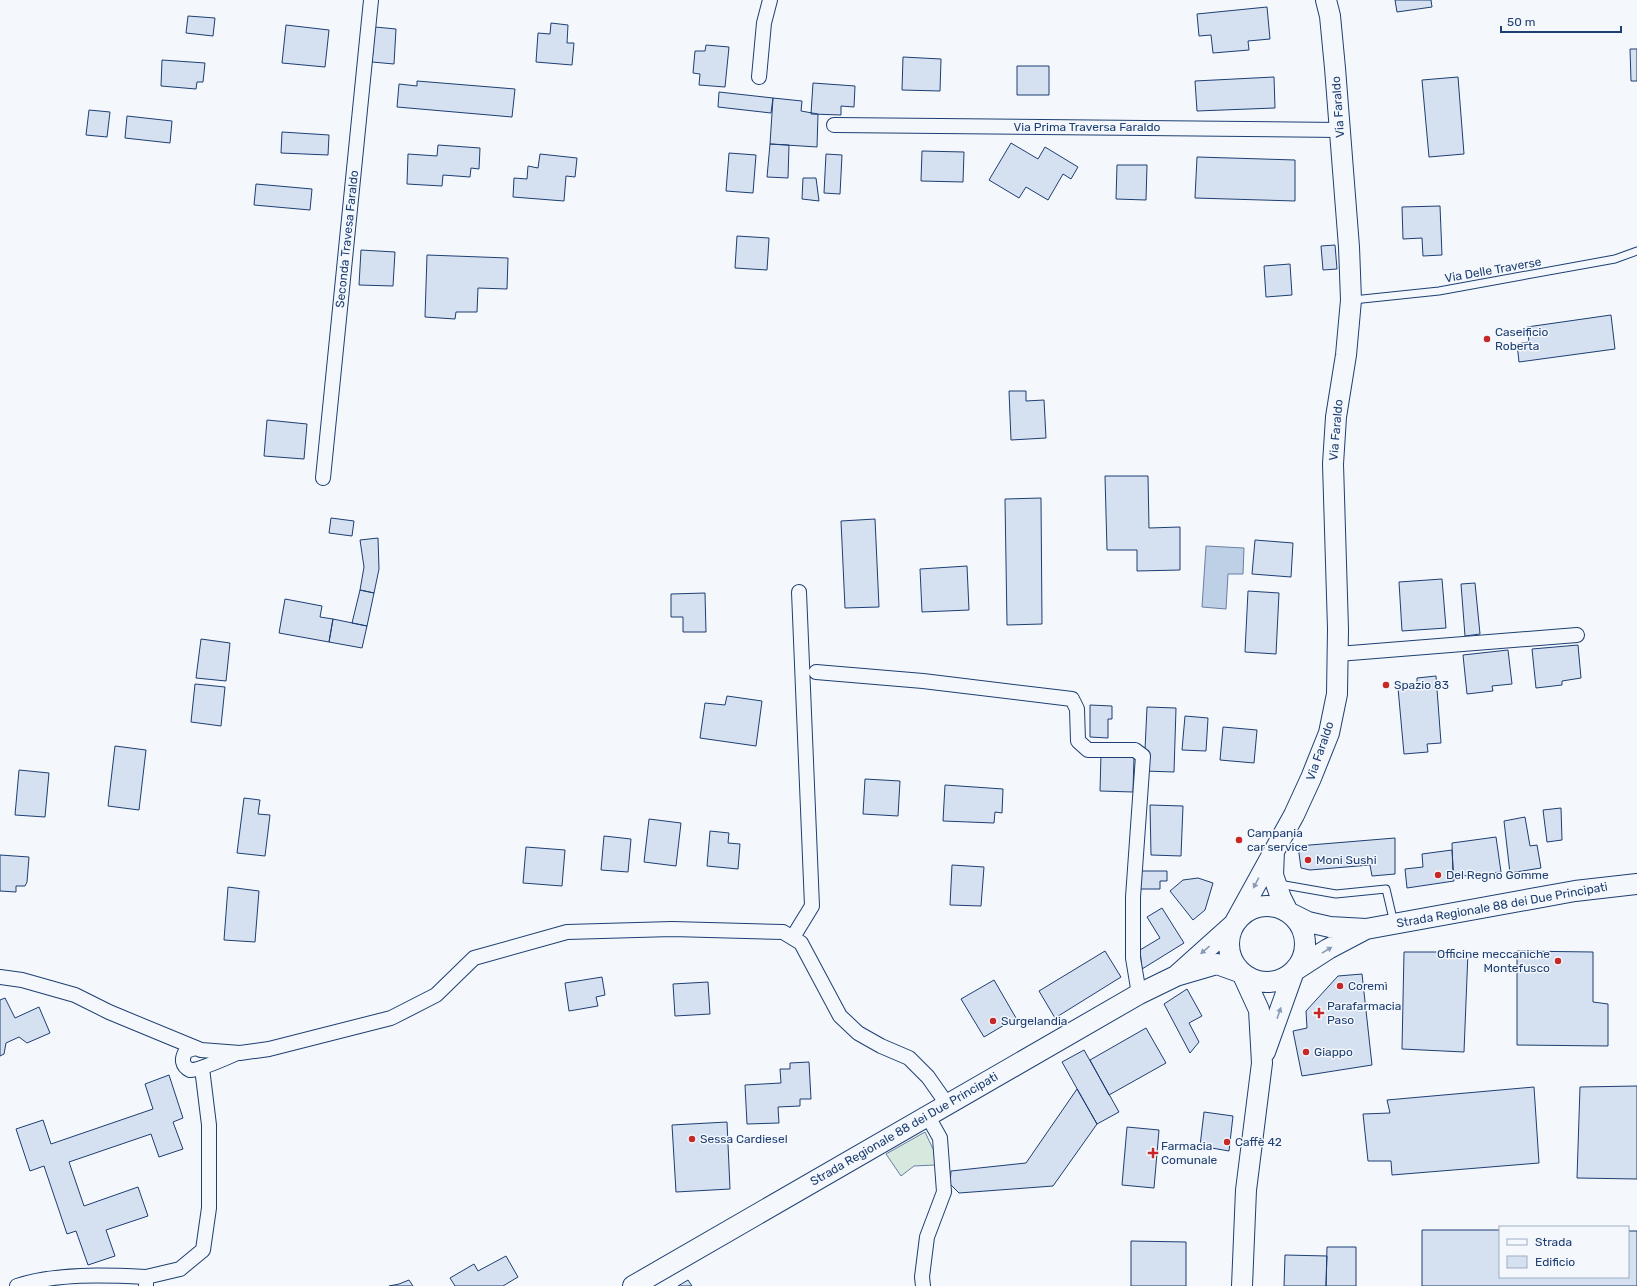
<svg xmlns="http://www.w3.org/2000/svg" width="1637" height="1286" font-family="Rubik,sans-serif">
  <style>
    .green { fill: #d7e8df; stroke: #687fa3 }
    .water { fill: #bed0e5; stroke: #687fa3 }
    .building { fill: #d5e0f0; stroke: #1d3f73 }
    .lines { fill: none; stroke-linecap: round; stroke-linejoin: round }
    .lane-casing { stroke: #1d3f73; stroke-width: 9 }
    .street-casing { stroke: #1d3f73; stroke-width: 16 }
    .secondary-casing { stroke: #1d3f73; stroke-width: 22 }
    .lane { stroke: #f4f7fb; stroke-width: 7 }
    .street { stroke: #f4f7fb; stroke-width: 14 }
    .secondary { stroke: #f4f7fb; stroke-width: 20 }
    .oneway { fill: #889bb7 }
    .poi-dot { fill: #c62828; stroke: #f4f7fb; stroke-width: 1.5 }
    .labels { text-anchor: middle; stroke-width: 3; stroke-linejoin: round; paint-order: stroke }
    .street-label { font-size: 12px; fill: #1d3f73; stroke: #f4f7fb }
    .poi-label { font-size: 12px; fill: #1d3f73; stroke: #f4f7fb; text-anchor: start }
  </style>
  <rect width="100%" height="100%" fill="#f4f7fb"/>
  <!-- green -->
  <path class="green" d="M925,1132L934,1151L935,1165L914,1166L901,1176L886,1154Z"/>
  <!-- water -->
  <path class="water" d="M1206,546L1244,548L1243,574H1228L1226,609L1202,607Z"/>
  <!-- building -->
  <path class="building" d="M1395,0H1431L1432,7L1397,12Z
    M1267,7L1270,39L1248,41L1249,50L1213,53L1211,35L1199,36L1197,14Z
    M188,16L215,18L213,36L186,33Z
    M551,23L568,25L567,43H574L572,65L536,62L538,33L550,34Z
    M286,25L329,30L325,67L282,63Z
    M375,27L396,29L394,64L372,62Z
    M706,45L729,47L725,87L699,85L700,74L693,73L695,51H705Z
    M1630,49H1637V81H1631Z
    M903,57L941,59L940,91L902,90Z
    M162,60L205,63L203,82H197L196,89L161,86Z
    M1017,66H1049V95H1017Z
    M1274,77L1275,108L1197,111L1195,81Z
    M1458,77L1464,154L1429,157L1422,80Z
    M417,81L515,89L512,117L397,107L399,84L417,86Z
    M813,83L855,86L854,107L841,106V115L811,114Z
    M719,92L773,98L771,113L718,107Z
    M773,98L802,101L801,111L818,114L817,147L770,144Z
    M89,110L110,112L107,137L86,135Z
    M127,116L172,121L170,143L125,138Z
    M282,132L329,135L328,155L281,153Z
    M1011,143L1038,159L1045,147L1078,167L1071,179L1063,174L1048,200L1026,187L1019,198L989,180Z
    M770,144L789,145L788,178L767,177Z
    M438,145L480,148L479,169L471,168L470,177L443,175L442,186L407,184L408,154L437,156Z
    M922,151L964,152L963,182L921,181Z
    M729,153L756,155L753,193L726,191Z
    M540,154L577,158L575,177L566,176L564,201L513,197L514,178L527,179L528,166L538,168Z
    M826,154L842,155L840,194L824,193Z
    M1197,157L1295,160V201L1195,198Z
    M1117,165H1147L1146,200L1116,199Z
    M803,178H816L819,201L802,199Z
    M256,184L312,189L310,210L254,205Z
    M1440,206L1442,255L1423,256L1422,238L1403,239L1402,207Z
    M737,236L769,238L767,270L735,268Z
    M1335,245L1337,269L1323,270L1321,246Z
    M361,250L395,252L393,286L359,285Z
    M427,255L508,258L507,289L478,288L477,312H456L455,319L425,317Z
    M1290,264L1292,295L1266,297L1264,266Z
    M1611,315L1615,349L1519,362L1517,344L1529,342L1527,327Z
    M1009,391H1026V401L1044,400L1046,438L1011,440Z
    M267,420L307,424L304,459L264,456Z
    M1105,476H1148L1149,528L1180,527V570L1137,571V550H1107Z
    M1041,498L1042,624L1007,625L1005,499Z
    M331,518L354,521L352,536L329,533Z
    M875,519L879,607L845,608L841,521Z
    M378,538L379,569L374,593L360,590L364,567L360,540Z
    M1255,540L1293,543L1291,577L1252,574Z
    M967,566L969,610L922,612L920,569Z
    M1442,579L1446,628L1402,631L1399,582Z
    M1475,583L1480,634L1465,636L1461,584Z
    M360,590L374,593L367,626L352,623Z
    M1248,591L1279,593L1276,654L1245,652Z
    M705,593L706,632H683V617H671V594Z
    M285,599L322,606L320,617L333,619L329,642L279,633Z
    M333,619L367,626L362,648L329,642Z
    M201,639L230,643L226,681L196,678Z
    M1578,645L1581,678L1562,681V685L1536,688L1532,649Z
    M1508,650L1512,684L1492,686L1493,691L1467,694L1463,655Z
    M1436,676L1441,743L1427,744L1428,752L1404,754L1398,688L1417,686V678Z
    M195,684L225,687L221,726L191,722Z
    M727,696L762,701L756,746L700,738L705,703L725,705Z
    M1090,705L1112,706V719H1108V738L1090,737Z
    M1147,707L1176,708L1174,772L1144,771Z
    M1185,716L1208,718L1206,751L1182,750Z
    M1223,727L1257,730L1254,763L1220,760Z
    M115,746L146,750L139,810L108,806Z
    M1101,754L1134,756L1133,792L1100,791Z
    M19,770L49,773L45,817L15,815Z
    M865,779L900,781L898,816L863,814Z
    M945,785L1003,789L1002,813L995,812L994,823L943,821Z
    M244,798L260,800L258,814L270,815L265,856L237,853Z
    M1150,805L1183,806L1181,856L1151,855Z
    M1561,808L1562,840L1547,842L1543,810Z
    M1525,817L1530,846L1537,845L1541,868L1510,873L1504,821Z
    M649,819L681,823L676,866L644,862Z
    M710,831L729,833L728,843L740,844L738,869L707,866Z
    M604,836L631,839L628,872L601,870Z
    M1496,837L1501,872L1453,877L1452,843Z
    M1395,838V874L1372,876L1370,865L1310,870L1301,868L1298,846Z
    M526,847L565,850L562,886L523,883Z
    M1452,850L1454,881L1407,888L1405,869L1423,867L1422,854Z
    M0,855L29,857L27,882L25,886H16V892L0,891Z
    M952,865L984,867L981,906L950,905Z
    M1140,871H1167V881H1160V889H1140Z
    M1198,878L1213,883L1205,910L1193,920L1170,891L1183,880Z
    M228,887L259,891L255,942L224,940Z
    M1162,908L1184,943L1142,969L1140,950L1160,938L1147,917Z
    M1105,951L1121,977L1055,1018L1039,991Z
    M1517,951L1593,952V1002L1608,1004V1046L1517,1045Z
    M1404,952H1468L1464,1052L1402,1049Z
    M1362,974L1372,1065L1302,1076L1293,1031L1307,1028L1306,1011L1338,976Z
    M602,977L605,995L596,997L598,1006L569,1011L565,983Z
    M994,980L1016,1018L984,1037L961,999Z
    M708,982L710,1014L675,1016L673,984Z
    M1187,989L1202,1016L1189,1023L1199,1042L1190,1053L1164,1004Z
    M5,998L15,1018L39,1007L50,1033L27,1043L19,1037L6,1043L4,1054L0,1056V1000Z
    M1146,1028L1166,1063L1109,1095L1090,1060Z
    M1084,1050L1119,1112L1097,1124L1062,1062Z
    M809,1062L811,1099H800V1106L778,1107L779,1123L747,1124L745,1085L781,1083L780,1069H790V1063Z
    M169,1075L183,1118L173,1122L183,1149L159,1157L151,1134L69,1162L84,1206L138,1187L148,1216L106,1230L115,1256L88,1265L76,1231L67,1234L44,1166L30,1171L16,1129L43,1120L51,1144L153,1109L145,1084Z
    M1637,1086V1179L1577,1178L1580,1087Z
    M1534,1087L1539,1163L1392,1175L1391,1161H1368L1363,1114L1390,1113L1387,1100Z
    M1077,1089L1097,1124L1053,1186L959,1193L950,1184L951,1171L1026,1163Z
    M1204,1112L1233,1116L1229,1151L1200,1146Z
    M727,1122L730,1189L676,1192L672,1125Z
    M1127,1127L1159,1130L1154,1188L1122,1185Z
    M1422,1230H1500V1277H1628V1231H1637V1286H1422Z
    M1131,1241L1186,1242V1286H1131Z
    M1327,1247H1356V1286H1326Z
    M1285,1255L1327,1256L1326,1286H1284Z
    M506,1256L518,1277L503,1286H455L450,1278L474,1264L478,1271Z
    M409,1280L413,1286H389L399,1284Z
    M688,1280L692,1286H678Z"/>
  <g class="lines">
    <defs>
      <path id="lane" d="M1353,300L1439,291L1615,259L1637,251
        M1279,884L1336,894L1386,889L1394,923"/>
      <path id="street" d="M759,77L764,23L770,0
        M834,125L1340,130
        M323,478L371,0
        M1338,654L1577,635
        M816,672L923,681L1072,699L1077,709L1078,741L1088,750H1135L1143,756L1133,897V958L1139,994
        M793,937L812,906L799,592
        M0,977L22,980L75,995L109,1012L201,1050L240,1053L269,1049L391,1018L436,995L474,958L567,932L672,929L783,932L801,943L840,1016L858,1033L881,1046L909,1058L928,1077L947,1104
        M195,1048L186,1051C181,1059 182,1066 190,1070C197,1071 226,1058 235,1054
        M17,1286C56,1273 105,1275 146,1277
        M146,1286V1277L180,1269L203,1250L209,1208V1125L202,1068
        M923,1286L922,1277L927,1237L944,1192L940,1138L927,1115"/>
      <path id="secondary" d="M1274,851L1273,875L1281,898L1288,912L1308,922L1330,927L1366,929L1575,891L1637,884
        M1229 944a38 38 0 1 1 76 0a38 38 0 1 1-76 0Z
        M1176,976L1234,924L1294,815L1311,778L1329,733L1337,694L1338,629L1333,464L1336,417L1346,355L1351,300L1349,247L1335,68L1330,16L1326,0
        M1265,1052L1294,971L1328,949L1366,929
        M633,1286L1139,994L1176,976L1217,964L1242,973L1259,1010L1262,1063L1246,1190L1242,1286"/>
    </defs>
    <!-- lane casing -->
    <use href="#lane" class="lane-casing"/>
    <!-- street casing -->
    <use href="#street" class="street-casing"/>
    <!-- secondary casing -->
    <use href="#secondary" class="secondary-casing"/>
    <!-- lane -->
    <use href="#lane" class="lane"/>
    <!-- street -->
    <use href="#street" class="street"/>
    <!-- secondary -->
    <use href="#secondary" class="secondary"/>
  </g>
  <!-- one-way arrows -->
  <defs><path id="oneway-solid" d="M-6-.8H1V-3.2L6.5 0L1 3.2V.8H-6Z"/></defs>
  <g class="oneway">
    <use href="#oneway-solid" transform="translate(1256 883) rotate(118)"/>
    <use href="#oneway-solid" transform="translate(1205 950) rotate(139)"/>
    <use href="#oneway-solid" transform="translate(1327 950) rotate(-31)"/>
    <use href="#oneway-solid" transform="translate(1279 1013) rotate(-71)"/>
  </g>
  <!-- markers -->
  <g class="poi-dot">
    <circle cx="1487" cy="339" r="4"/>
    <circle cx="1386" cy="685" r="4"/>
    <circle cx="1239" cy="840" r="4"/>
    <circle cx="1308" cy="860" r="4"/>
    <circle cx="1438" cy="875" r="4"/>
    <circle cx="1558" cy="961" r="4"/>
    <circle cx="1340" cy="986" r="4"/>
    <path d="M1317 1007h4v4h4v4h-4v4h-4v-4h-4v-4h4z"/>
    <circle cx="993" cy="1021" r="4"/>
    <circle cx="1306" cy="1052" r="4"/>
    <circle cx="692" cy="1139" r="4"/>
    <circle cx="1227" cy="1142" r="4"/>
    <path d="M1151 1147h4v4h4v4h-4v4h-4v-4h-4v-4h4z"/>
  </g>
  <g class="labels">
    <!-- street labels -->
    <g class="street-label">
      <text transform="translate(1338 107) rotate(-94)" y="4">Via Faraldo</text>
      <text x="1087" y="131">Via Prima Traversa Faraldo</text>
      <text transform="translate(347 239) rotate(-84)" y="4">Seconda Travesa Faraldo</text>
      <text transform="translate(1493 270) rotate(-10)" y="4">Via Delle Traverse</text>
      <text transform="translate(1336 430) rotate(-85)" y="4">Via Faraldo</text>
      <text transform="translate(1320 751) rotate(-71)" y="4">Via Faraldo</text>
      <text transform="translate(1502 905) rotate(-10)" y="4">Strada Regionale 88 dei Due Principati</text>
      <text transform="translate(904 1129) rotate(-30)" y="4">Strada Regionale 88 dei Due Principati</text>
    </g>
    <!-- poi labels -->
    <g class="poi-label">
      <text x="1495" y="336">Caseificio<tspan x="1495" dy="14">Roberta</tspan></text>
      <text x="1394" y="689">Spazio 83</text>
      <text x="1247" y="837">Campania<tspan x="1247" dy="14">car service</tspan></text>
      <text x="1316" y="864">Moni Sushi</text>
      <text x="1446" y="879">Del Regno Gomme</text>
      <text x="1550" y="958" text-anchor="end">Officine meccaniche<tspan x="1550" dy="14">Montefusco</tspan></text>
      <text x="1348" y="990">Coremì</text>
      <text x="1327" y="1010">Parafarmacia<tspan x="1327" dy="14">Paso</tspan></text>
      <text x="1001" y="1025">Surgelandia</text>
      <text x="1314" y="1056">Giappo</text>
      <text x="700" y="1143">Sessa Cardiesel</text>
      <text x="1235" y="1146">Caffè 42</text>
      <text x="1161" y="1150">Farmacia<tspan x="1161" dy="14">Comunale</tspan></text>
    </g>
  </g>
  <!-- legend -->
  <rect x="1499" y="1226" width="130" height="52" fill="#f4f7fb" stroke="#9eadc5"/>
  <rect x="1507" y="1239" width="20" height="6" fill="#f4f7fb" stroke="#9eadc5"/>
  <text x="1535" y="1246" font-size="12" fill="#1d3f73">Strada</text>
  <rect x="1507" y="1256" width="20" height="12" fill="#d5e0f0" stroke="#9eadc5"/>
  <text x="1535" y="1266" font-size="12" fill="#1d3f73">Edificio</text>
  <!-- scale -->
  <path d="M1501 26v6h120v-6" fill="none" stroke="#1d3f73" stroke-width="2"/>
  <text x="1507" y="26" font-size="12" fill="#1d3f73" stroke="#f4f7fb" stroke-width="3" paint-order="stroke">50 m</text>
</svg>
